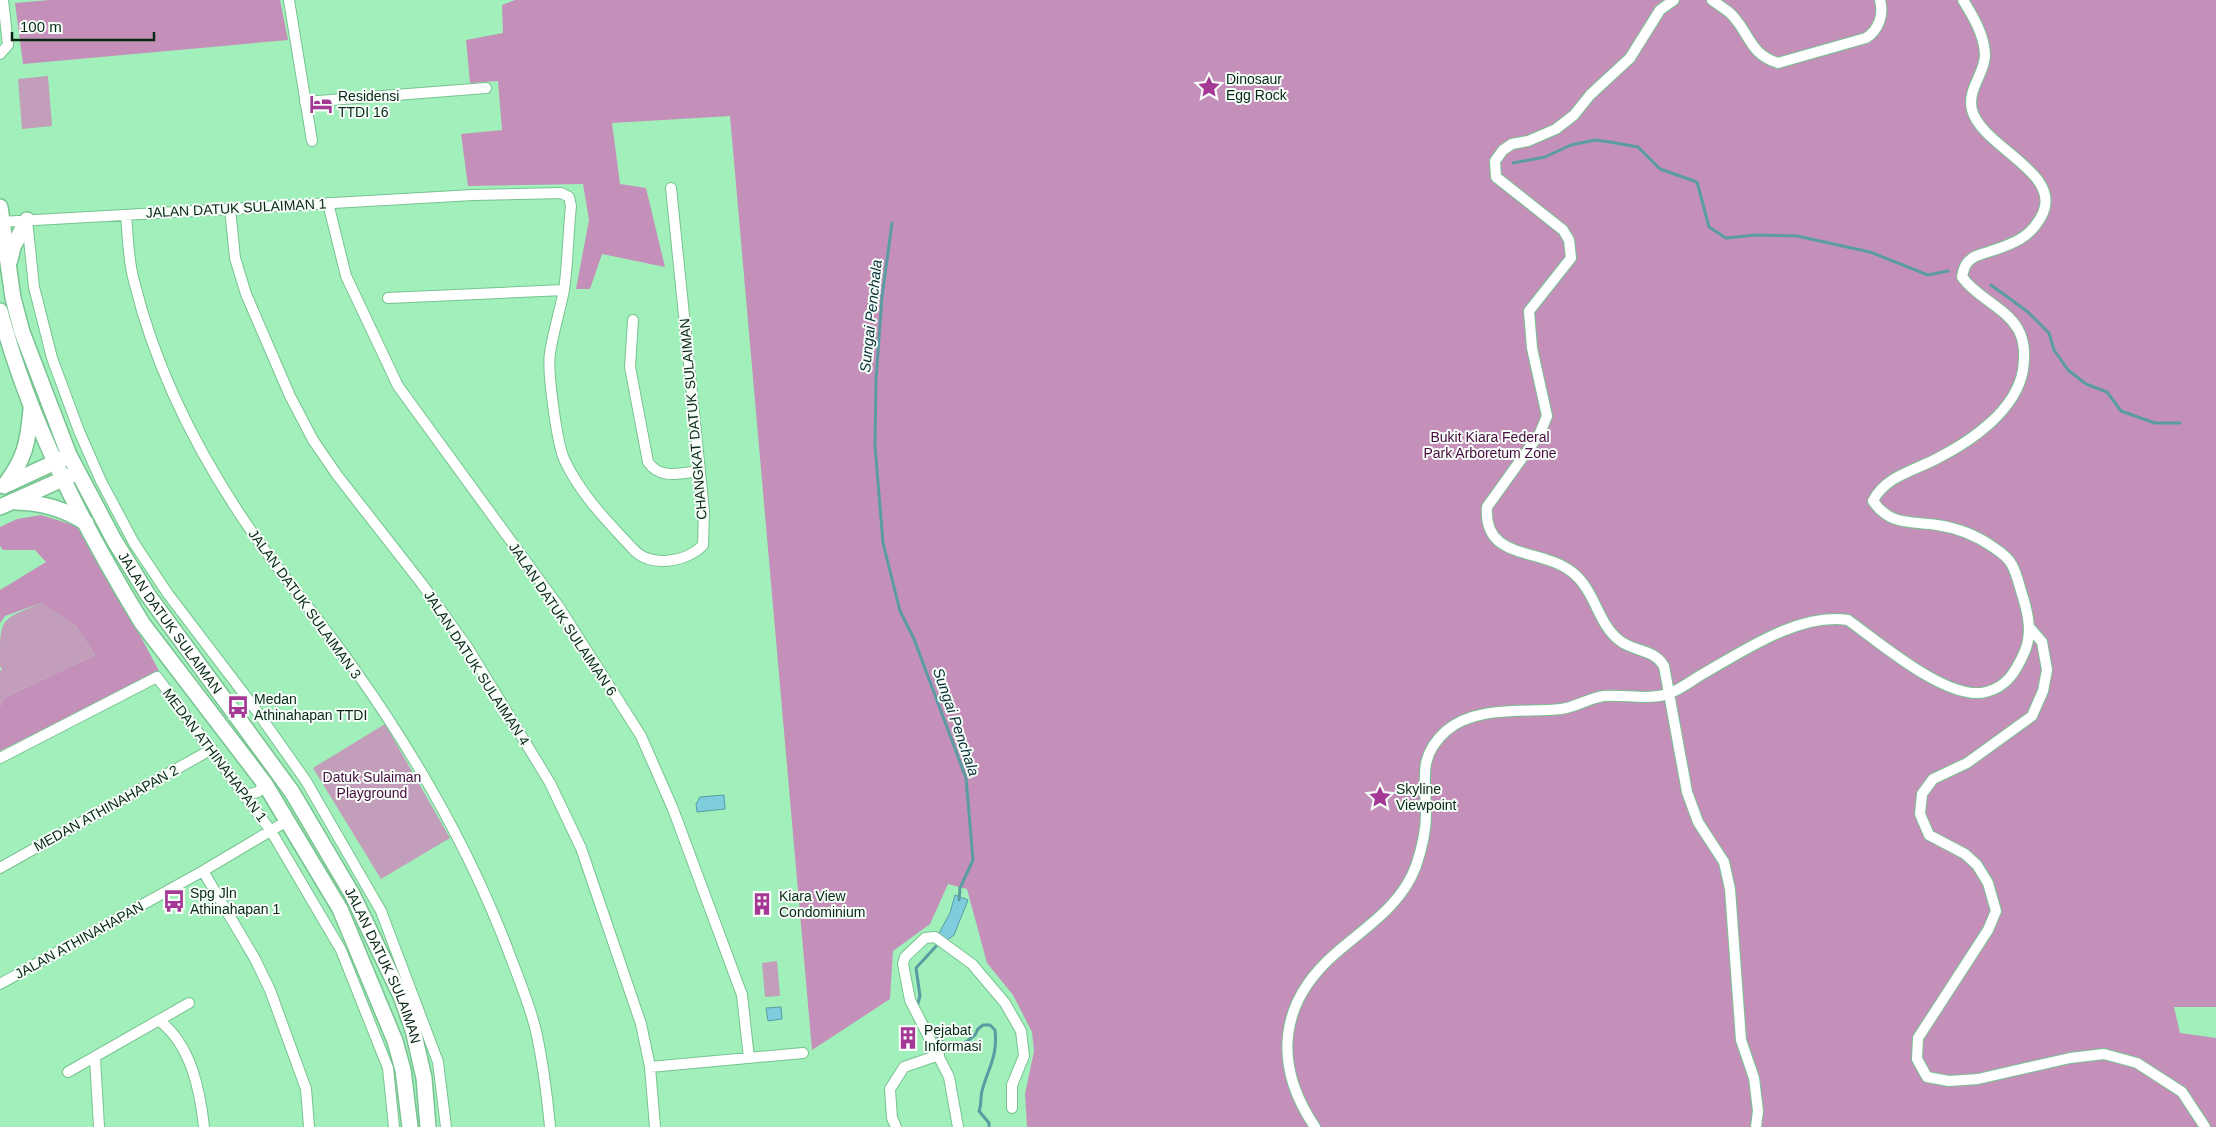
<svg xmlns="http://www.w3.org/2000/svg" width="2216" height="1127" font-family="Arial,sans-serif">
  <style>
    .green { fill: #c39ebb }
    .forest { fill: #c490b9 }
    .water { fill: #7dcddf; stroke: #5a9ca2 }
    .lines { fill: none; stroke-linecap: round; stroke-linejoin: round }
    .stream { stroke: #5a9ca2; stroke-width: 3 }
    .street-casing { stroke: #77c391; stroke-width: 12 }
    .secondary-casing { stroke: #77c391; stroke-width: 18 }
    .street { stroke: #fff; stroke-width: 10 }
    .secondary { stroke: #fff; stroke-width: 15 }
    .labels { text-anchor: middle; stroke-width: 4; stroke-linejoin: round; paint-order: stroke }
    .poi-label { font-size: 14px; fill: #072815; stroke: #f6fdf8; text-anchor: start }
    .street-label { font-size: 14px; fill: #072815; stroke: #f6fdf8 }
    .park-label { font-size: 14px; fill: #490b41; stroke: #f6fdf8 }
    .water-label { font-size: 15px; font-style: italic; fill: #062f37; stroke: #f6fdf8 }
  </style>
  <rect width="100%" height="100%" fill="#a1efba"/>
  <!-- green -->
  <path class="green" d="M48,76L52,126L22,129L18,79Z
    M41,603L75,625L95,655L4,698L0,707V671L2,670L0,666C0,615 0,621 41,603Z
    M385,724L450,838L381,879L313,768Z
    M777,961L780,996L765,997L762,963Z"/>
  <!-- forest -->
  <path class="forest" d="M50,0H280L288,40L23,64L15,3Z
    M515,0H2216V1007H2174L2180,1033L2216,1038V1127H1027L1025,1094L1034,1051L1032,1032L1013,995L987,963L967,889L948,884L930,924L893,951L890,999L812,1050L730,116L612,123L620,184L646,188L665,267L602,254L590,289H576L589,220L583,184L468,186L461,134L502,130L498,81L470,83L466,40L503,33L502,5Z
    M41,515L83,528L159,671L0,751V707L4,698L95,655L75,625L41,603L5,616L0,623V590L46,562L35,550H3L0,546V527L17,519Z"/>
  <!-- water -->
  <path class="water" d="M724,795L725,809L697,812L696,804L700,797Z
    M955,895L968,900L954,935L946,941L938,935L950,913Z
    M781,1007L782,1019L768,1021L766,1008Z"/>
  <g class="lines">
    <!-- stream -->
    <path class="stream" d="M1513,163L1545,157L1571,145L1595,140L1610,142L1638,147L1660,169L1697,182L1709,227L1726,238L1756,235L1797,236L1870,252L1928,275L1948,271
      M892,223L882,297L876,380L875,446L883,543L900,611L914,639L966,778L973,860L960,888L959,900
      M1991,285L2028,312L2049,333L2054,350L2068,370L2086,384L2107,392L2121,411L2155,423H2180
      M917,1007L920,996L916,968L939,943
      M927,1023C934,1035 943,1046 957,1049L975,1035L978,1029L983,1025H990L995,1030C998,1057 988,1068 982,1091C980,1098 982,1104 979,1111L989,1123V1127"/>
    <defs>
      <path id="street" d="M289,0L312,141
        M1674,0L1660,10L1630,58L1590,95L1574,115L1556,129L1528,141L1512,144L1503,150L1495,161L1496,177L1563,230L1569,240L1571,258L1529,311L1532,348L1547,416L1540,433L1487,507C1483,561 1540,547 1572,572C1596,591 1597,623 1619,640C1633,652 1653,648 1664,666L1687,792L1698,822L1724,862L1730,889L1741,1040L1754,1078L1758,1111L1756,1127
        M1712,0C1718,5 1726,9 1731,14C1750,33 1749,54 1778,63L1866,38C1879,30 1884,14 1880,0
        M0,54L8,45L3,0
        M305,102L486,88
        M328,203L346,276L398,386L559,607L641,736L673,809L742,995L749,1058
        M230,208L235,258L246,294L290,396L313,440L337,475L422,584L468,648L550,783L581,848L641,1024L650,1067L655,1127
        M126,215C128,236 128,260 134,281C156,371 201,459 254,535C286,581 323,624 355,670C418,759 473,856 511,958C520,982 530,1006 536,1031C543,1063 547,1095 550,1127
        M27,220L34,287L52,358L79,431L101,481L134,543L168,594L251,703L306,781L381,911L438,1062L446,1127
        M0,222L473,195L561,193L569,197L571,206C568,234 568,262 564,290C560,311 553,332 550,353C547,371 557,445 565,461C581,495 607,521 632,548C649,568 686,563 703,545L704,511L671,188
        M388,298L564,290
        M633,320L630,367L648,462C660,480 681,473 699,471
        M2030,628L2042,642L2047,670L2043,691L2032,716L1967,763L1933,779L1922,794L1920,814L1929,835L1965,854L1977,865L1988,883L1996,911L1988,930L1918,1038L1917,1059L1927,1077L1949,1081L1978,1079L2070,1058L2104,1054L2137,1063L2182,1092L2205,1127
        M0,758L157,677L271,831L341,950L388,1068L394,1127
        M246,795L258,792L265,784
        M0,868L212,749
        M203,871L255,959L270,990L306,1089L309,1127
        M0,984L203,871L287,821
        M161,1022C191,1046 200,1090 204,1127
        M95,1058L99,1127
        M650,1067L803,1053
        M68,1072L189,1003
        M896,1127L892,1118L890,1089L904,1067L939,1055
        M958,1127L949,1077L910,1000L903,964L905,957L925,938L935,937L972,964L1005,1003L1021,1031L1024,1056L1012,1085V1108
        M1315,1127C1273,1065 1278,1003 1336,953C1367,926 1401,906 1416,866C1421,851 1426,829 1426,814C1426,780 1417,757 1446,731C1475,705 1525,713 1561,709C1576,707 1589,698 1604,696C1625,694 1650,701 1670,693C1681,689 1691,681 1701,675C1742,652 1799,612 1848,620C1879,642 1948,702 1986,692C2007,687 2016,671 2024,653C2033,634 2028,613 2022,594C2019,585 2017,574 2012,565C2009,558 1999,551 1993,547C1976,535 1958,528 1937,525C1911,521 1890,526 1873,501C1885,476 1916,470 1938,458C1973,440 2016,410 2023,370C2025,355 2025,342 2018,329C2005,307 1977,298 1962,277C1964,267 1966,261 1976,256C2004,246 2029,243 2043,213C2061,172 1982,147 1972,110C1967,89 1984,75 1985,56C1985,36 1973,16 1963,0"/>
      <g id="secondary">
        <path id="s1" d="M0,207L13,298L22,332L69,455L114,540L148,595L292,792L352,894L401,996L413,1030L424,1078L428,1127"/>
        <path d="M10,260L13,247L27,220"/>
        <path d="M0,311C29,421 83,526 142,623L265,784L340,909L395,1041L403,1070L410,1127"/>
        <path d="M8,484L64,458"/>
        <path d="M4,486C25,459 28,443 31,409"/>
        <path d="M16,502C42,503 63,508 86,523"/>
        <path d="M0,507L72,475"/>
      </g>
    </defs>
    <!-- street casing -->
    <use href="#street" class="street-casing"/>
    <!-- secondary casing -->
    <use href="#secondary" class="secondary-casing"/>
    <!-- street -->
    <use href="#street" class="street"/>
    <!-- secondary -->
    <use href="#secondary" class="secondary"/>
  </g>
  <!-- icons -->
  <defs>
    <symbol id="sight-bare" viewBox="-9 -9 18 18"><path d="M0-6L1.8-2.2L6-1.7L2.9 1.2L3.7 5.4L0 3.3L-3.7 5.4L-2.9 1.2L-6-1.7L-1.8-2.2Z" fill="#a53795" stroke="#f6fdf8" stroke-width="2.5" paint-order="stroke"/></symbol>
    <symbol id="hotel-bare" viewBox="-9 -9 18 18"><path d="M-6-4.5h1.5V1H6V5H4.5V3h-9V5H-6ZM-4 0a1.8 1.8 0 1 1 3.6 0ZM.5 0V-2.5h3Q6-2.5 6 0Z" fill="#a53795" stroke="#f6fdf8" stroke-width="2.5" paint-order="stroke"/></symbol>
    <symbol id="bus-bare" viewBox="-9 -9 18 18"><path d="M-5-6H5V4H4V6H2V4H-2V6H-4V4H-5ZM-3.5-4V0h7V-4ZM-3.5 1.2v1.5H-2V1.2ZM2 1.2v1.5H3.5V1.2Z" fill="#a53795" stroke="#f6fdf8" stroke-width="2.5" paint-order="stroke"/></symbol>
    <symbol id="building-bare" viewBox="-9 -9 18 18"><path d="M-4-6H4V6H1V3H-1V6H-4ZM-2.5-4.3h1.7v1.8h-1.7ZM.8-4.3h1.7v1.8H.8ZM-2.5-1h1.7V.8h-1.7ZM.8-1h1.7V.8H.8Z" fill="#a53795" stroke="#f6fdf8" stroke-width="2.5" paint-order="stroke"/></symbol>
  </defs>
  <g fill-rule="evenodd">
    <use href="#sight-bare" x="1193" y="71" width="32" height="32"/>
    <use href="#hotel-bare" x="305" y="88" width="32" height="32"/>
    <use href="#bus-bare" x="222" y="691" width="32" height="32"/>
    <use href="#sight-bare" x="1364" y="781" width="32" height="32"/>
    <use href="#bus-bare" x="158" y="885" width="32" height="32"/>
    <use href="#building-bare" x="746" y="888" width="32" height="32"/>
    <use href="#building-bare" x="892" y="1022" width="32" height="32"/>
  </g>
  <g class="labels">
    <!-- poi labels -->
    <g class="poi-label">
      <text x="1226" y="84">Dinosaur<tspan x="1226" dy="16">Egg Rock</tspan></text>
      <text x="338" y="101">Residensi<tspan x="338" dy="16">TTDI 16</tspan></text>
      <text x="254" y="704">Medan<tspan x="254" dy="16">Athinahapan TTDI</tspan></text>
      <text x="1396" y="794">Skyline<tspan x="1396" dy="16">Viewpoint</tspan></text>
      <text x="190" y="898">Spg Jln<tspan x="190" dy="16">Athinahapan 1</tspan></text>
      <text x="779" y="901">Kiara View<tspan x="779" dy="16">Condominium</tspan></text>
      <text x="924" y="1035">Pejabat<tspan x="924" dy="16">Informasi</tspan></text>
    </g>
    <!-- street labels -->
    <g class="street-label">
      <text transform="translate(236 208) rotate(-3)" y="5">JALAN DATUK SULAIMAN 1</text>
      <text transform="translate(693 419) rotate(-95)" y="5">CHANGKAT DATUK SULAIMAN</text>
      <text transform="translate(305 604) rotate(54)" y="5">JALAN DATUK SULAIMAN 3</text>
      <text transform="translate(563 619) rotate(56)" y="5">JALAN DATUK SULAIMAN 6</text>
      <text dy="5" stroke="none"><textPath href="#s1" startOffset="455">JALAN DATUK SULAIMAN</textPath></text>
      <text transform="translate(477 668) rotate(57)" y="5">JALAN DATUK SULAIMAN 4</text>
      <text transform="translate(215 755) rotate(53)" y="5">MEDAN ATHINAHAPAN 1</text>
      <text transform="translate(106 808) rotate(-29)" y="5">MEDAN ATHINAHAPAN 2</text>
      <text transform="translate(79 940) rotate(-29)" y="5">JALAN ATHINAHAPAN</text>
      <text dy="5" stroke="none"><textPath href="#s1" startOffset="860">JALAN DATUK SULAIMAN</textPath></text>
    </g>
    <!-- park labels -->
    <g class="park-label">
      <text x="1490" y="442">Bukit Kiara Federal<tspan x="1490" dy="16">Park Arboretum Zone</tspan></text>
      <text x="372" y="782">Datuk Sulaiman<tspan x="372" dy="16">Playground</tspan></text>
    </g>
    <!-- water labels -->
    <g class="water-label">
      <text transform="translate(871 316) rotate(-84)" y="5">Sungai Penchala</text>
      <text transform="translate(956 722) rotate(71)" y="5">Sungai Penchala</text>
    </g>
  </g>
  <!-- scale -->
  <path d="M12 32v8h142v-8" fill="none" stroke="#072815" stroke-width="2.5"/>
  <text x="20" y="32" font-size="15" fill="#072815" stroke="#f6fdf8" stroke-width="4" paint-order="stroke">100 m</text>
</svg>
